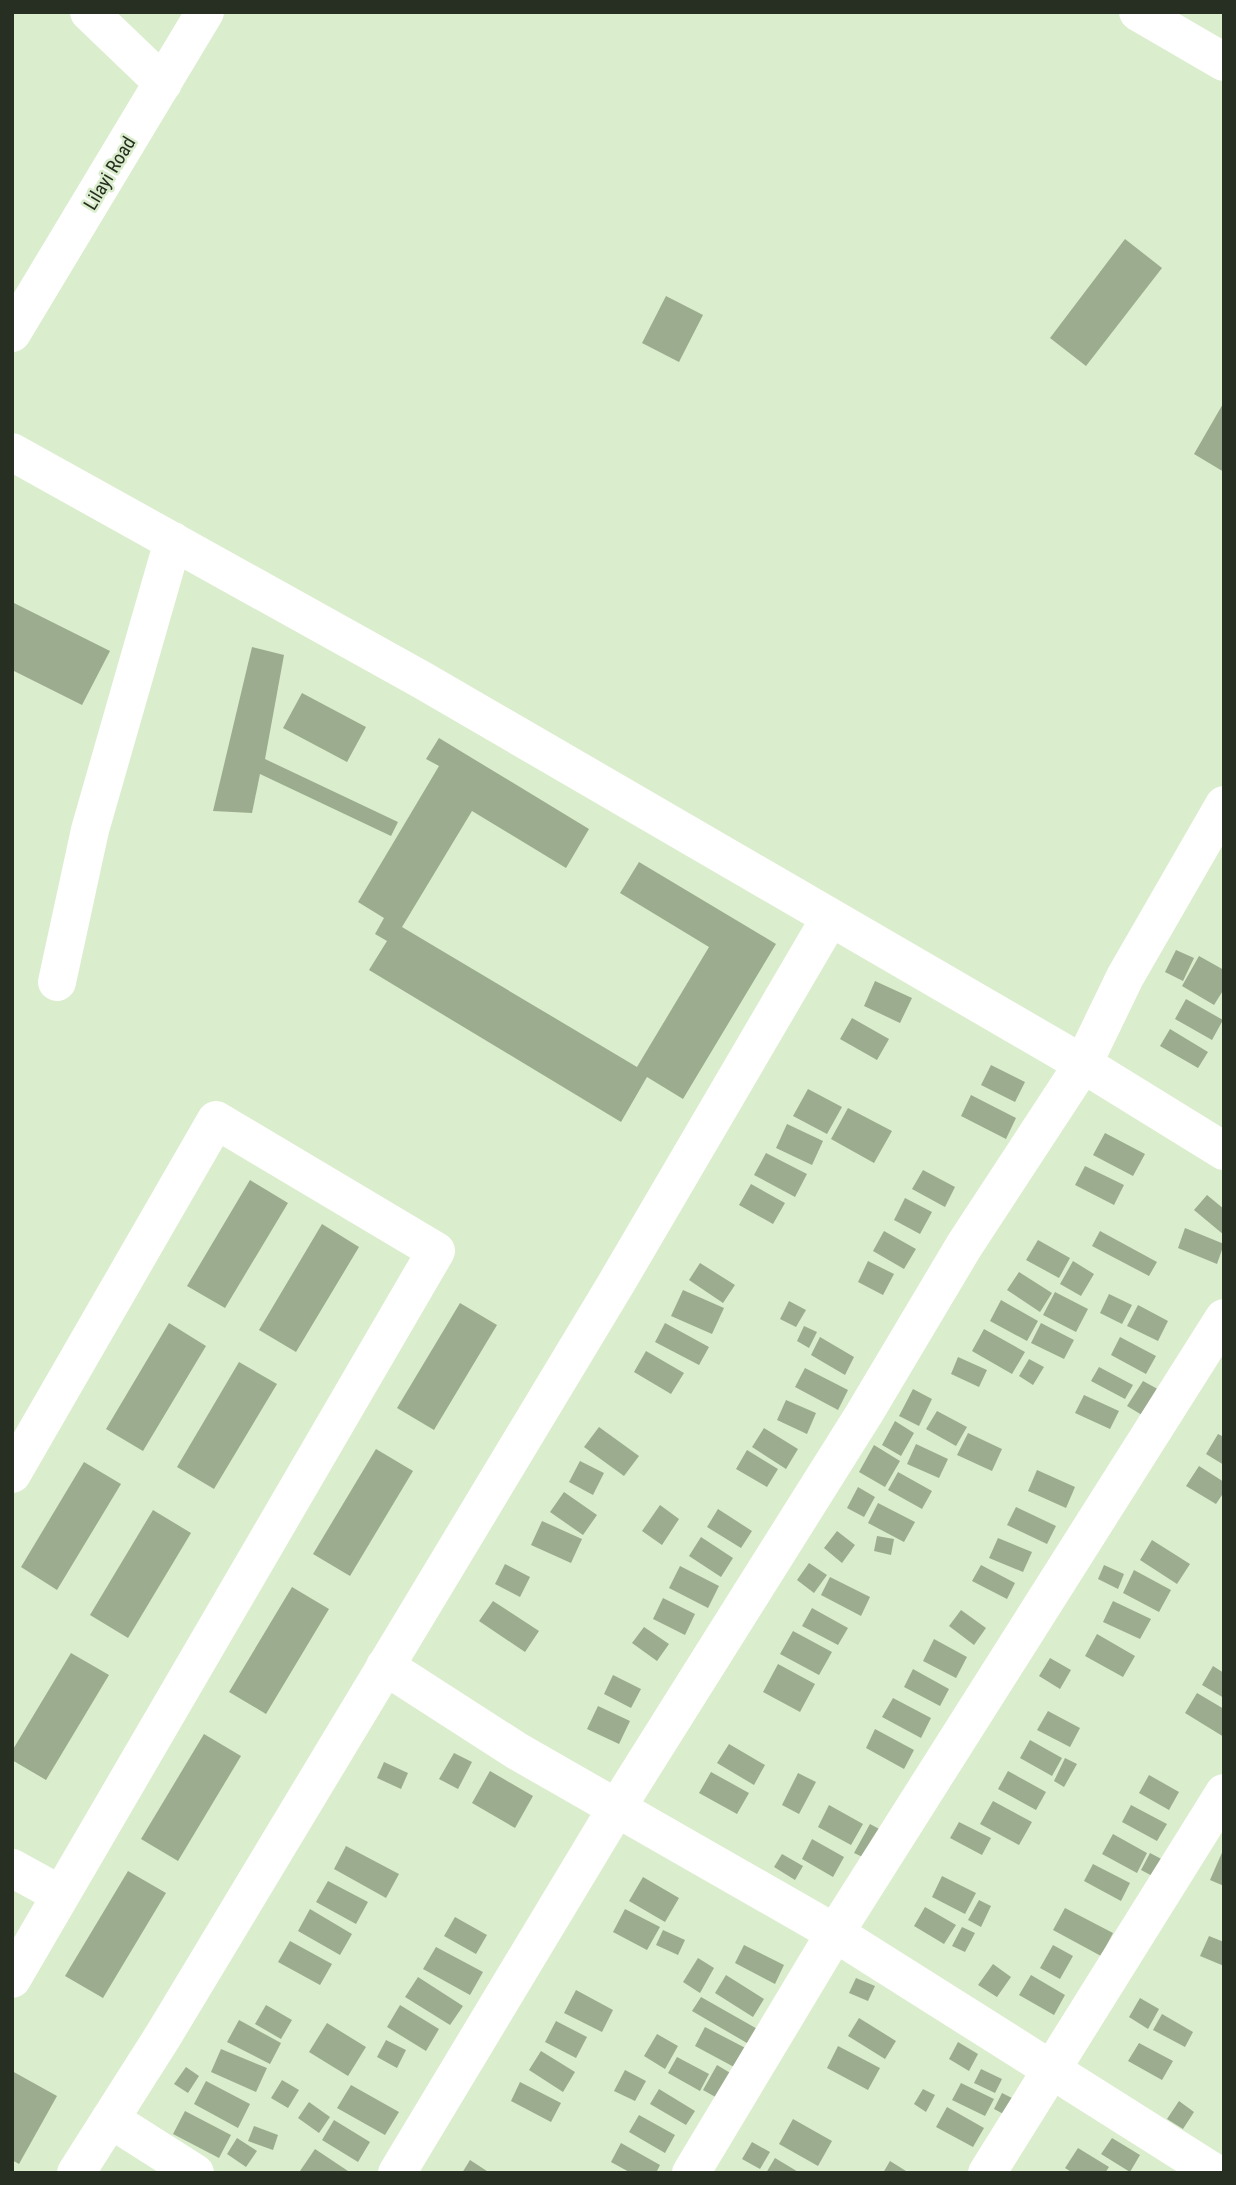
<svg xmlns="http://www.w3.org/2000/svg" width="1236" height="2185" font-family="'Roboto Condensed',sans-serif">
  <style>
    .building { fill: #9bad8e }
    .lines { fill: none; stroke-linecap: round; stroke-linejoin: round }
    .minor { stroke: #fff; stroke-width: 38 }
    .labels { text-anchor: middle; stroke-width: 5; stroke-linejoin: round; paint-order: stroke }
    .street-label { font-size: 19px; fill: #272f22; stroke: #daedcc }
  </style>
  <rect width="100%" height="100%" fill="#daedcc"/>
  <!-- building -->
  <path class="building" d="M1125,239L1162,268L1086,366L1050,338Z
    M666,296L703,315L679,362L642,343Z
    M1224,402V472L1194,454Z
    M12,602L110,651L82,705L12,670Z
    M252,647L284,655L265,759L398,822L391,836L260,774L252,813L213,811Z
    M302,693L366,727L347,762L283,728Z
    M439,738L589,829L566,868L472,811L402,927L637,1067L709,947L620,893L639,862L776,944L683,1099L647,1077L621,1122L369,970L387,941L375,934L384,918L358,902L439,766L426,759Z
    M1176,950L1194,958L1183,981L1165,972Z
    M1199,956L1224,970V989L1214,1005L1182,986Z
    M875,981L912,998L900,1023L864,1006Z
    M1186,999L1223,1020L1212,1040L1175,1019Z
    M852,1018L889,1039L877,1060L840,1039Z
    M1170,1029L1208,1052L1198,1068L1160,1046Z
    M991,1065L1025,1082L1015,1102L981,1085Z
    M808,1089L842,1107L827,1134L793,1116Z
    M971,1095L1016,1118L1006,1139L961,1116Z
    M848,1108L892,1131L874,1163L831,1139Z
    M787,1124L823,1141L812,1165L776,1148Z
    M1105,1133L1145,1154L1133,1176L1093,1155Z
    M766,1153L807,1174L795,1197L754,1175Z
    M1085,1166L1124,1185L1114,1205L1075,1185Z
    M923,1170L955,1187L945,1207L912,1189Z
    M250,1180L288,1203L225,1308L187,1286Z
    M751,1184L785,1203L773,1224L739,1205Z
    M1207,1195L1224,1209V1235L1194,1210Z
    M905,1198L932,1212L920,1234L894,1220Z
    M322,1224L359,1247L296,1352L259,1330Z
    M1185,1228L1224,1244L1217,1264L1178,1248Z
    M884,1231L916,1249L904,1269L873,1251Z
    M1100,1231L1157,1262L1149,1276L1092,1246Z
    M1038,1240L1070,1258L1059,1278L1026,1260Z
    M868,1261L894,1274L883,1295L858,1282Z
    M1073,1261L1094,1274L1081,1296L1060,1284Z
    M700,1263L735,1285L723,1303L689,1280Z
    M1019,1272L1052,1293L1040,1312L1007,1290Z
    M683,1290L724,1308L712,1334L671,1316Z
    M1055,1292L1088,1309L1076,1332L1043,1315Z
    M1109,1294L1132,1305L1122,1324L1100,1313Z
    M1001,1300L1038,1321L1027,1341L990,1321Z
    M789,1301L806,1310L796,1327L780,1319Z
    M460,1303L497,1325L434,1430L397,1408Z
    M1138,1305L1168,1321L1158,1341L1127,1326Z
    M169,1323L206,1346L143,1451L106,1429Z
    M665,1323L709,1347L699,1365L655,1342Z
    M1041,1323L1074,1340L1064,1359L1031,1343Z
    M804,1326L817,1332L809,1348L797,1341Z
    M984,1329L1025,1352L1012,1374L972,1351Z
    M820,1337L854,1357L845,1375L811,1355Z
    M1120,1337L1156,1356L1146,1374L1111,1355Z
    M646,1351L684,1373L671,1394L634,1372Z
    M958,1357L987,1370L979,1387L951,1374Z
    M1029,1359L1044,1367L1033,1385L1019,1376Z
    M239,1362L277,1384L214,1489L177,1467Z
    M1099,1367L1133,1385L1125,1399L1091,1381Z
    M805,1368L848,1390L838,1410L795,1387Z
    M1143,1381L1163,1392L1147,1418L1127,1406Z
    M913,1389L932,1399L919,1426L899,1416Z
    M1084,1395L1119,1411L1110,1429L1075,1413Z
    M786,1400L816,1413L807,1434L777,1420Z
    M937,1411L967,1427L956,1446L926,1429Z
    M895,1421L914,1433L901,1456L882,1445Z
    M599,1427L639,1456L624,1476L584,1447Z
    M764,1428L798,1449L786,1469L752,1447Z
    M968,1433L1002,1449L992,1471L957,1455Z
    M1218,1434L1224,1437V1465L1206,1454Z
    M916,1444L948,1459L939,1478L907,1464Z
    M874,1445L900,1461L885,1487L859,1472Z
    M376,1449L413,1471L350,1576L313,1554Z
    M747,1450L778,1469L767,1487L736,1469Z
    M580,1461L604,1473L593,1495L569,1482Z
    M84,1462L121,1484L57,1590L21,1567Z
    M1199,1466L1224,1482V1492L1216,1504L1186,1486Z
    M1037,1470L1075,1487L1066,1508L1028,1491Z
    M898,1472L932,1491L922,1509L888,1490Z
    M858,1487L875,1497L864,1517L847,1508Z
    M564,1492L597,1515L583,1535L550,1512Z
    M878,1503L915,1522L904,1542L868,1523Z
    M660,1505L679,1519L662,1545L642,1531Z
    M1016,1507L1056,1526L1047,1544L1007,1525Z
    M718,1509L752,1531L741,1548L707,1527Z
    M153,1510L191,1533L128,1638L90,1615Z
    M542,1521L582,1539L571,1563L531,1545Z
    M837,1531L855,1545L842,1563L824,1548Z
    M877,1536L894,1539L891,1555L874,1551Z
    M701,1537L733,1558L721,1577L689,1556Z
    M998,1538L1032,1552L1023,1572L989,1558Z
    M1152,1540L1190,1564L1177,1584L1140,1560Z
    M809,1563L827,1575L814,1593L797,1580Z
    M505,1564L530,1577L520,1597L495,1584Z
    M981,1565L1015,1583L1007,1599L972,1581Z
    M1104,1565L1124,1574L1118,1589L1098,1579Z
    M680,1566L719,1586L708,1608L669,1588Z
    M1134,1570L1171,1590L1159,1612L1123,1593Z
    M830,1577L870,1597L861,1616L821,1595Z
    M292,1587L329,1609L266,1714L229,1692Z
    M663,1598L695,1614L685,1635L653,1619Z
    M493,1601L539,1631L525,1652L479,1621Z
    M1113,1601L1151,1619L1140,1639L1103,1622Z
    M812,1608L848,1628L838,1645L802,1626Z
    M961,1610L986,1628L974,1645L949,1626Z
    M644,1627L669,1644L657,1661L632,1643Z
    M793,1631L832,1652L819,1675L780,1654Z
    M1097,1634L1135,1656L1123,1677L1085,1656Z
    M934,1639L967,1657L956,1678L923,1661Z
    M71,1653L109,1675L46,1780L12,1760V1751Z
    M1050,1658L1071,1670L1060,1689L1039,1676Z
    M778,1664L815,1684L800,1712L763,1692Z
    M1213,1666L1224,1673V1698L1202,1685Z
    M913,1669L949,1689L940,1706L904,1687Z
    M613,1675L641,1689L631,1708L604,1694Z
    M1197,1693L1224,1709V1737L1185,1713Z
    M893,1698L931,1718L921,1738L882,1717Z
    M598,1706L630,1721L619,1744L587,1729Z
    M1048,1711L1080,1728L1070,1747L1037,1730Z
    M875,1729L914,1750L904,1769L866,1748Z
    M204,1734L241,1756L178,1861L141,1839Z
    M1030,1740L1062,1758L1052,1776L1020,1758Z
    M729,1744L765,1765L754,1785L717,1763Z
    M454,1753L472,1762L458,1789L439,1779Z
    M1065,1758L1077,1764L1064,1787L1054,1781Z
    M384,1762L408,1773L401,1789L377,1778Z
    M490,1771L533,1796L515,1828L472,1803Z
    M1008,1771L1046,1792L1036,1810L998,1789Z
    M711,1772L749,1793L737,1814L699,1793Z
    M798,1773L816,1782L799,1814L782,1805Z
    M1149,1775L1179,1792L1169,1810L1139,1793Z
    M993,1801L1032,1822L1019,1845L980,1824Z
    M829,1805L863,1824L851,1845L818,1827Z
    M1131,1805L1167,1824L1157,1841L1122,1822Z
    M959,1822L991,1838L982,1855L950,1838Z
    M870,1824L883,1831L867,1859L854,1853Z
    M1113,1834L1147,1853L1137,1873L1102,1854Z
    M812,1839L844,1857L833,1877L802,1859Z
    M346,1846L399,1874L386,1898L334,1869Z
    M1224,1848V1886L1210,1880Z
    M1150,1853L1169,1863L1160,1880L1141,1870Z
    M782,1854L803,1866L795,1880L774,1867Z
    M1093,1864L1130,1883L1121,1901L1084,1881Z
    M128,1871L166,1893L103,1998L65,1976Z
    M942,1876L976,1893L965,1914L932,1897Z
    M643,1877L679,1898L665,1922L629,1901Z
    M328,1881L368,1902L356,1924L316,1902Z
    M979,1900L991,1906L981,1927L968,1920Z
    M925,1907L956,1925L944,1944L914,1926Z
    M1065,1908L1113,1933L1101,1956L1053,1930Z
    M310,1909L352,1934L340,1955L298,1931Z
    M625,1909L660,1927L647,1950L613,1932Z
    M455,1917L487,1935L476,1954L444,1936Z
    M962,1927L975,1933L965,1952L952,1946Z
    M663,1930L685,1940L678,1955L656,1945Z
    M1209,1936L1224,1942V1966L1200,1956Z
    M290,1941L332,1964L320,1985L278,1962Z
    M744,1945L784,1965L775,1984L735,1963Z
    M1053,1945L1073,1956L1060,1979L1040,1968Z
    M436,1947L483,1972L470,1995L423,1969Z
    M698,1958L714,1968L700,1993L683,1982Z
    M993,1964L1011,1977L997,1997L978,1985Z
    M726,1975L764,1999L753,2017L715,1993Z
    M1031,1975L1065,1995L1054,2015L1019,1995Z
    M418,1977L463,2006L450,2025L405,1997Z
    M856,1978L875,1986L868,2001L849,1993Z
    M576,1990L613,2010L602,2032L564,2013Z
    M701,1997L768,2035L759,2050L692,2011Z
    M1140,1998L1159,2009L1148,2029L1129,2017Z
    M266,2005L292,2020L281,2039L255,2024Z
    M400,2005L439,2029L426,2051L387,2027Z
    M1162,2014L1193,2032L1185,2047L1153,2030Z
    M859,2018L896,2041L885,2059L848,2036Z
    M239,2020L281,2043L270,2064L227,2042Z
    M556,2021L587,2037L576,2058L545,2042Z
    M327,2023L366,2047L348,2076L309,2052Z
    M705,2027L757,2054L747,2074L695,2046Z
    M657,2034L678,2046L665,2069L644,2056Z
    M386,2040L406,2050L397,2068L377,2057Z
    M958,2042L978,2054L969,2071L949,2059Z
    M1139,2043L1173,2061L1162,2080L1128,2061Z
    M838,2046L880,2068L868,2090L827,2068Z
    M221,2049L267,2068L256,2092L211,2072Z
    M541,2051L575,2072L563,2092L529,2070Z
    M677,2057L709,2074L700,2091L668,2073Z
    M717,2065L742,2080L728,2104L703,2090Z
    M186,2067L199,2076L188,2093L174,2084Z
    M981,2069L1002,2079L995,2093L974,2083Z
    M625,2070L646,2081L635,2101L614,2091Z
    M12,2071L57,2096L19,2164L12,2160Z
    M282,2080L299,2090L288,2108L271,2098Z
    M206,2081L250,2104L238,2128L194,2104Z
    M520,2082L561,2103L551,2122L511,2101Z
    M961,2083L994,2099L985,2116L952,2100Z
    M351,2085L399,2112L385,2135L337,2108Z
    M659,2089L695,2111L686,2125L650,2104Z
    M923,2089L935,2095L926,2112L914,2104Z
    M1002,2093L1022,2103L1013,2119L994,2109Z
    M1179,2101L1194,2112L1183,2129L1167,2119Z
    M309,2102L330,2117L319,2133L298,2118Z
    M947,2107L984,2128L973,2147L936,2127Z
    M185,2111L231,2135L219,2158L173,2134Z
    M639,2115L675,2135L665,2153L629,2132Z
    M793,2119L832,2141L818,2166L779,2144Z
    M334,2120L370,2142L358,2162L322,2140Z
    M254,2126L278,2135L273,2150L248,2141Z
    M237,2138L257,2151L246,2167L227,2154Z
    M1112,2138L1140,2155L1130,2172L1101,2154Z
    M752,2142L770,2152L760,2169L742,2159Z
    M621,2143L660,2165L656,2173H631L611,2162Z
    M1078,2148L1109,2167L1105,2173H1073L1065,2168Z
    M315,2149L351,2173H303L300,2171Z
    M775,2158L800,2173H766Z
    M470,2160L490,2173H462Z
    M890,2161L906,2171L905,2173H883Z"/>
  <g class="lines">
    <!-- minor -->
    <path class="minor" d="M89,12L163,83
      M1138,12L1224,62
      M12,333L205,12
      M12,452L422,680L1083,1064L1224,1151
      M57,982L90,830L173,541
      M12,1474L216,1120L436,1251L12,1979
      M385,1666L517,1751L835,1933L1215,2173
      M12,1868L61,1895
      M110,2119L195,2173
      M76,2173L163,2036L617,1282L830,918
      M397,2173L616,1809L864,1414L964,1246L1083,1064L1125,977L1224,805
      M691,2173L835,1933L1224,1318
      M987,2173L1224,1793"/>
  </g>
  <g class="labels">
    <!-- street labels -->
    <g class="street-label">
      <text transform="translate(109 173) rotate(-59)" y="7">Lilayi Road</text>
    </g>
  </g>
  <!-- border -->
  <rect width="1236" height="2185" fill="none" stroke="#272f22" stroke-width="28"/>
</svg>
